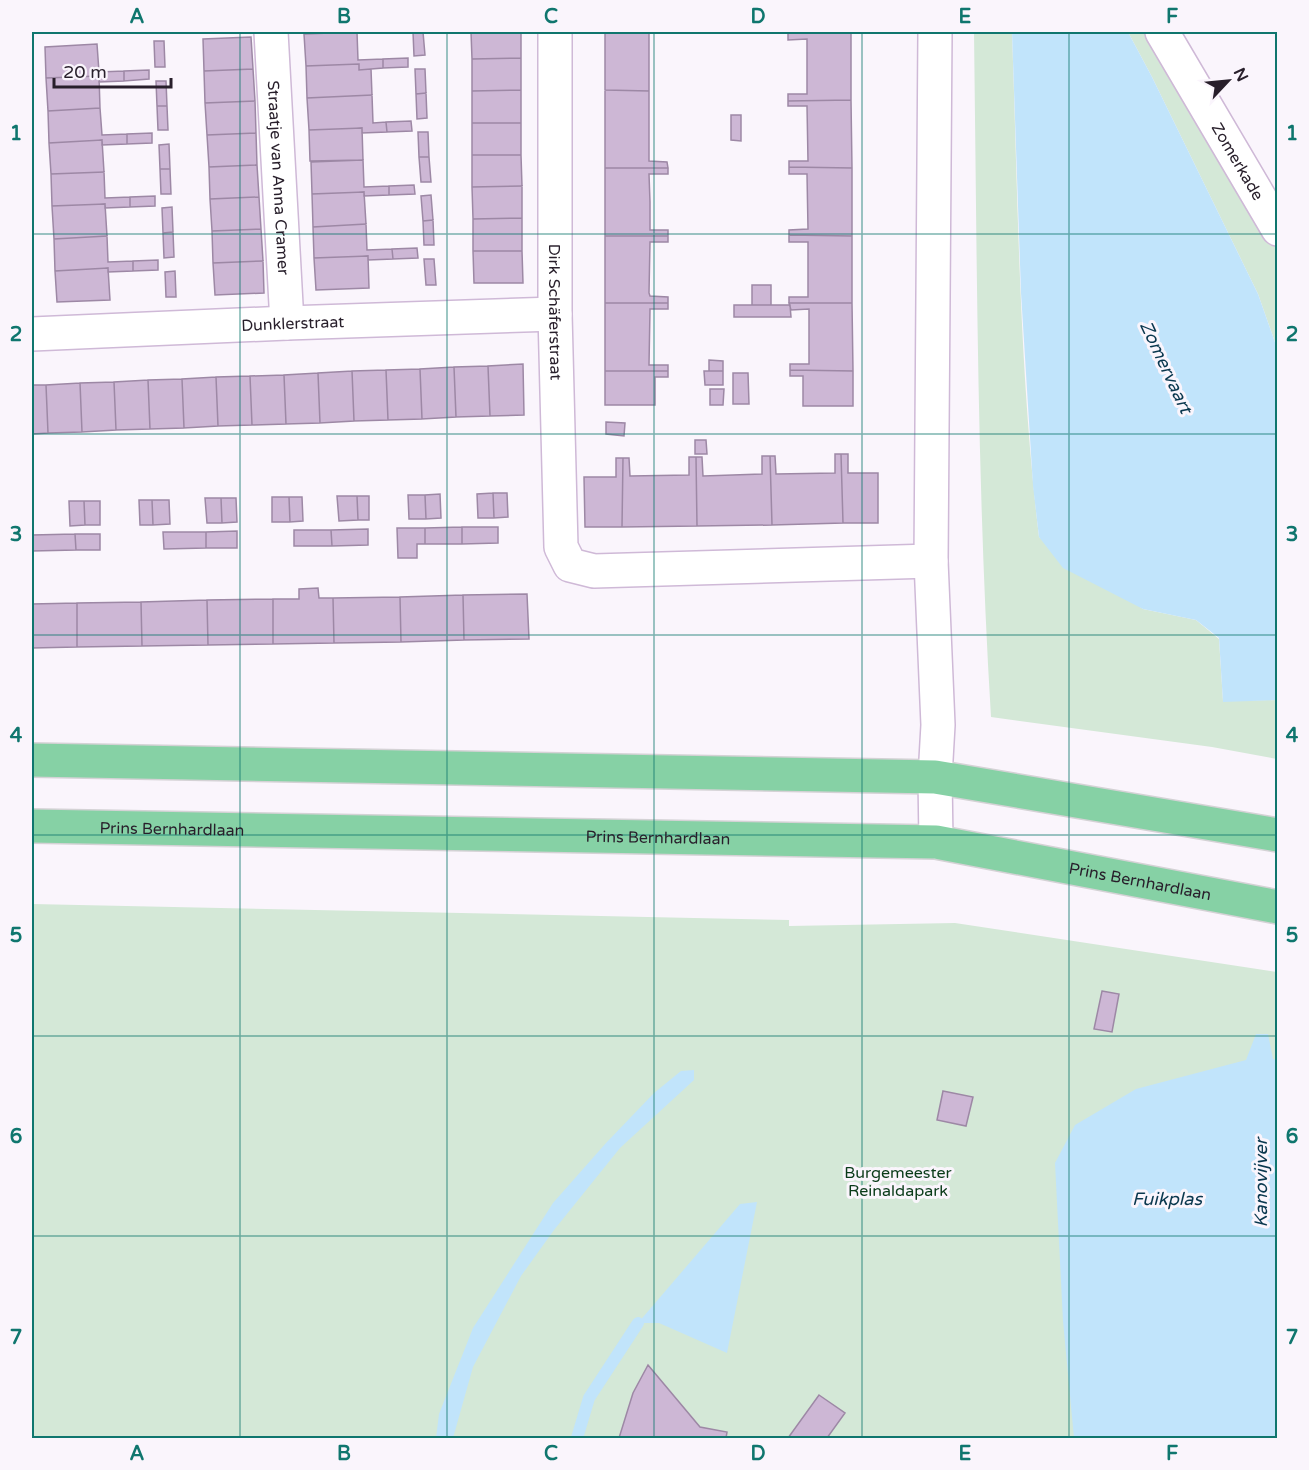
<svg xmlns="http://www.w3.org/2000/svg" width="1309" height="1470" font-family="'Varela Round',sans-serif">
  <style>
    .green { fill: #d4e8d7 }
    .water { fill: #c1e4fb }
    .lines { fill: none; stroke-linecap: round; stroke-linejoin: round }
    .stream { stroke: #c1e4fb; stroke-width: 12 }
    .building { fill: #cdb7d5; stroke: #9d88a5; stroke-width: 1.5 }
    .minor-casing { stroke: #cfb9d7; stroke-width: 36 }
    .major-casing { stroke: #d4d2d5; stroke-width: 36 }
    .minor { stroke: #fff; stroke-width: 33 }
    .major { stroke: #86d1a5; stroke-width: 33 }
    .grid { fill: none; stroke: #0f766e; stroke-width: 1.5; stroke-opacity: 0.55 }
    .labels { text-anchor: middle; stroke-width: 6; stroke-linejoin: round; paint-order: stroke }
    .street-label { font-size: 16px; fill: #281f2b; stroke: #faf5fc }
    .park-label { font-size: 16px; fill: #0a3b19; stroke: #faf5fc }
    .water-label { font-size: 18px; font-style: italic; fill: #09374e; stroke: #faf5fc }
    .neatline { fill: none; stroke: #0f766e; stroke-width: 2 }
    .grid-label { font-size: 20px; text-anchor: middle; font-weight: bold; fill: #0f766e }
  </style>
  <rect width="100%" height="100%" fill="#faf5fc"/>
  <!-- green -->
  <path class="green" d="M974,32H1012C1018,200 1019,370 1039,537L1143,609L1196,620L1219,639L1223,701L1277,700V759L1212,747L991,717C977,489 977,260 974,32Z
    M1128,32H1150L1277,246V348L1258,294L1152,77Z
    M32,904L789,920V926L955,923L1277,972V1438H32Z"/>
  <!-- water -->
  <path class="water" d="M1012,32H1128L1152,77L1258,294L1277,348V700L1223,702L1219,638L1196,620L1143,609L1063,568L1039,537L1033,486L1021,293Z
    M1256,1034H1268L1273,1059L1277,1060V1438H1074L1063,1321L1055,1163L1075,1125L1136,1089L1246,1060Z
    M694,1070V1080L620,1148L554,1230L521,1276L473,1367L453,1438H436L439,1414L473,1328L553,1203L606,1143L654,1093L681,1071Z
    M757,1202L727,1353L659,1323H638L740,1204Z"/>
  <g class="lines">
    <!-- stream -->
    <path class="stream" d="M577,1438L589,1398L638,1323"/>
  </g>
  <!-- building -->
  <path class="building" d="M357,32L358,60L383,59V68L359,70V64L306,66L304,34Z
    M413,32H423L425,55L414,56Z
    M471,32H521V58L472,59Z
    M605,32H649V91L605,90Z
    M788,32H851L788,33Z
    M851,32V100L788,101V94H807V39L788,40V33Z
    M251,37L253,69L204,71L203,39Z
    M154,41H164L165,67H155Z
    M97,44L99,72L124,71V81L99,82V76L46,78L45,47Z
    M408,58V67L383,68V59Z
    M521,58V90L472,91V59Z
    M359,64V70L371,69L372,95L307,98L306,66Z
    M253,69L255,101L205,103L204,71Z
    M415,69H425L426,93L416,94Z
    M149,70V79L124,81V71Z
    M99,76L100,108L48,111L46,78Z
    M156,81H166L167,106H157Z
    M521,90V123H472V91Z
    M605,90L649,91V161L667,162L668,168H605Z
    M426,93L427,118L417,119L416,94Z
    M372,95L373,123L386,122L387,132L362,133V128L309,130L307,98Z
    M851,100L852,168L789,167V161H808L807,106H788V101Z
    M255,101L256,133L207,135L205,103Z
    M157,106H167L168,130H158Z
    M100,108L102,135L127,134V144L102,145V140L49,143L48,111Z
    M731,115H741V141L731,140Z
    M411,121L412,131L387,132L386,122Z
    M472,123H521V155H472Z
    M362,128L363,160L310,161L309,130Z
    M418,132H428L429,157H419Z
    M152,133V143L127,144V134Z
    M256,133L257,165L209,167L207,135Z
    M102,140L104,172L51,174L49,143Z
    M169,144L170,169H160L159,145Z
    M472,155H521L522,186L472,187Z
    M419,157H429L431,182H421Z
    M363,160L364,187L389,186V195L364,196V192L312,194L311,162Z
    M257,165L259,197L210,199L209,167Z
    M789,167L852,168V236L789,235V230L808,229L807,174H789Z
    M605,168H668V174H649L650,202V230H668V236H605Z
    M160,169H170L171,194H161Z
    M104,172L105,198L130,197V207L105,208V204L52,206L51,174Z
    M414,185L415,194L389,195V186Z
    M522,186V218L473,219L472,187Z
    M364,192L366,224L313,227L312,194Z
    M431,195L433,220L423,221L421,196Z
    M155,196V206L130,207V197Z
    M259,197L261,229L212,231L210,199Z
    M105,204L107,236L54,239L52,206Z
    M172,207L173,232L163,233L162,208Z
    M522,218V251H473V219Z
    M433,220L434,245H424L423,221Z
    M366,224L367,250L392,249L393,259L368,260V256L314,258L313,227Z
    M261,229L263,261L213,263L212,231Z
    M173,232L174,257L164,258L163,233Z
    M789,235L852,236V303H789V297H808V242H789Z
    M107,236L108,262L133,261V271L108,272V268L55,271L54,239Z
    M605,236H668V242H650L649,293L650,296L668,297V303H605Z
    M417,248L418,258L393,259L392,249Z
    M473,251H522L523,283H474Z
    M368,256L369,288L316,290L314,258Z
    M424,259H434L436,285H426Z
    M158,260V270L133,271V261Z
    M263,261L264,293L215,295L213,263Z
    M108,268L110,300L57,302L55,271Z
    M175,271L176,297H166L165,272Z
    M752,285H771V305H752Z
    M605,303H668V309H650L649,365H668V371H605Z
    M789,303H852L853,371L790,370V364H809V309L791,310Z
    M734,305H790L791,317H734Z
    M709,360L723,361V371H709Z
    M523,364L524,415L490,416L488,366Z
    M488,366L490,416L456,417L454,367Z
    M454,367L456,417L422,419L420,369Z
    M420,369L422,419L388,420L386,370Z
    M386,370L388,420L354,421L352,371Z
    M790,370L853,371V406H803V376H790Z
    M352,371L354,421L320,423L318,373Z
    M605,371H668V377H655V405H605Z
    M704,371H723V385H705Z
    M318,373L320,423L286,424L284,375Z
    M733,373H748L749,404H733Z
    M284,375L286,424L252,425L250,376Z
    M250,376L252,425L218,426L216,377Z
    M216,377L218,426L184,428L182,379Z
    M182,379L184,428L150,429L148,380Z
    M148,380L150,429L116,430L114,382Z
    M114,382L116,430L82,432L80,383Z
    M80,383L82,432L48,433L46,385Z
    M32,385H46L48,433L32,434Z
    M710,389H724L723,405H710Z
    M606,422L625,423L624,436L606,434Z
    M695,440H706L707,454H695Z
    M835,454H841L843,523L772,525L770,456H775L776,474L835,473Z
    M841,454H848V473H878V523H843Z
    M762,456H770L772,525L697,526L696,457H702L703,476L762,474Z
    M689,457H696L697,526L622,527L623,458H629L630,476L689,475Z
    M616,458H623L622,527H585L584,477H616Z
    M493,493H507L508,517L494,518Z
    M493,493L494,518H478L477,494Z
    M440,494L441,518L426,519L425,495Z
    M408,495H425L426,519H409Z
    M337,496H357L358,520L339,521Z
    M357,496H369V520H358Z
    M272,497H289L290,522H272Z
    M289,497H302L303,521L290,522Z
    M205,498H221L222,523H207Z
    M221,498H236L237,522L222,523Z
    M139,500H152L153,525H140Z
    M152,500H169L170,524L153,525Z
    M69,501H84L85,525L70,526Z
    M84,501H100V525H85Z
    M462,527V544H425V528Z
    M462,527H498V543L462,544Z
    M397,528H425V544H417V558H398Z
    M368,529V545L332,546L331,530Z
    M294,530H331L332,546H294Z
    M237,531V548H206V532Z
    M163,532H206V548L164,549Z
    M75,534L76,550L32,551V535Z
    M75,534H100V550H76Z
    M318,588L319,598H333L334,643L273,644V599H299V589Z
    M527,594L529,639L464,640L463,595Z
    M463,595L464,640L401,642L400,597Z
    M400,597L401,642L334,643L333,598Z
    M273,599V644L208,645L207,600Z
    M207,600L208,645L142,646L141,602Z
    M141,602L142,646L77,647V603Z
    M77,603V647L32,648V604Z
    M1102,991L1119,994L1112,1032L1094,1029Z
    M943,1091L973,1097L966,1126L937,1120Z
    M648,1365L700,1427L727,1432L726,1438H619L633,1393Z
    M819,1395L845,1413L827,1438H788Z"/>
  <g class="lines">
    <defs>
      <g id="minor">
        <path id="s1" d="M271,32L287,323"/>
        <path id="s2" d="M555,32V314L561,547L570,565L594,571L931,561"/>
        <path d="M935,32L931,561L938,725L935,777L936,842"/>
        <path id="s3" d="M1162,32L1278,229"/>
        <path id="s4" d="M32,334L287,323L555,314"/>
      </g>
      <g id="major">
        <path d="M32,760L935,777L1278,835"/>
        <path id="s5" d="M32,826L936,842L1278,907"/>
      </g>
    </defs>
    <!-- minor casing -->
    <use href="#minor" class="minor-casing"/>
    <!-- major casing -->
    <use href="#major" class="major-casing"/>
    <!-- minor -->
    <use href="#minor" class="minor"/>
    <!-- major -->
    <use href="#major" class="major"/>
  </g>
  <!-- grid -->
  <path class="grid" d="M240,32V1438M447,32V1438M654,32V1438M862,32V1438M1069,32V1438M32,234H1278M32,434H1278M32,635H1278M32,835H1278M32,1036H1278M32,1236H1278"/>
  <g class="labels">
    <!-- street labels -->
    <g class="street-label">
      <text dy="6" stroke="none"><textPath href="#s3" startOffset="150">Zomerkade</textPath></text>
      <text dy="6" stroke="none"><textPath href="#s1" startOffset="146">Straatje van Anna Cramer</textPath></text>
      <text dy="6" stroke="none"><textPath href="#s2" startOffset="280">Dirk Schäferstraat</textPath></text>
      <text dy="6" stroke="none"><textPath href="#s4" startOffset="261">Dunklerstraat</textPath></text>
      <text dy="6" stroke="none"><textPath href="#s5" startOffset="140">Prins Bernhardlaan</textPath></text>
      <text dy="6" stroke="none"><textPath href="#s5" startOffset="626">Prins Bernhardlaan</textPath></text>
      <text dy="6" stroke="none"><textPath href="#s5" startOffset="1112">Prins Bernhardlaan</textPath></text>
    </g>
    <!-- park labels -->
    <g class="park-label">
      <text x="898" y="1178">Burgemeester<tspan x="898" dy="18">Reinaldapark</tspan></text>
    </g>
    <!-- water labels -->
    <g class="water-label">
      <text transform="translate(1166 367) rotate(65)" y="6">Zomervaart</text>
      <text transform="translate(1261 1183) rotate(-90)" y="6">Kanovijver</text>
      <text x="1167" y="1205">Fuikplas</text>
    </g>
  </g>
  <!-- border -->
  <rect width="1309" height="1470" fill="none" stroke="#faf5fc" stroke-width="66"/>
  <!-- north arrow -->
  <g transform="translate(1228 81) rotate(64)" stroke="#faf5fc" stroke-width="4.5" paint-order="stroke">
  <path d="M0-4.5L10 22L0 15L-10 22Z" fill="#281f2b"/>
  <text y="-9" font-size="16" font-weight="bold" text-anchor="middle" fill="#281f2b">N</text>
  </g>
  <!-- scale -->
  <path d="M54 78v9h117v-9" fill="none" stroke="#281f2b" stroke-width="3"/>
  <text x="63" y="78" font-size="18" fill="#281f2b" stroke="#faf5fc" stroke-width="4.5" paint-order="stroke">20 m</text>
  <rect x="33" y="33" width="1243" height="1404" class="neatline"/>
  <g class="grid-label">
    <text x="137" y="23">A</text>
    <text x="344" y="23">B</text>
    <text x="551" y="23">C</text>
    <text x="758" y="23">D</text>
    <text x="965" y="23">E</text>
    <text x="1172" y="23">F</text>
    <text x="16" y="140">1</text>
    <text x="1292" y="140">1</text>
    <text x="16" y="341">2</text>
    <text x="1292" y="341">2</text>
    <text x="16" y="541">3</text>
    <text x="1292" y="541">3</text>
    <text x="16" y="742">4</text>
    <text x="1292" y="742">4</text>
    <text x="16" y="942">5</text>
    <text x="1292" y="942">5</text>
    <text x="16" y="1143">6</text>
    <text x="1292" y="1143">6</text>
    <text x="16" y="1344">7</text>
    <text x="1292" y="1344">7</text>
    <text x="137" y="1460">A</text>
    <text x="344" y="1460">B</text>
    <text x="551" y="1460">C</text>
    <text x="758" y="1460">D</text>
    <text x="965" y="1460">E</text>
    <text x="1172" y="1460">F</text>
  </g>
</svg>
